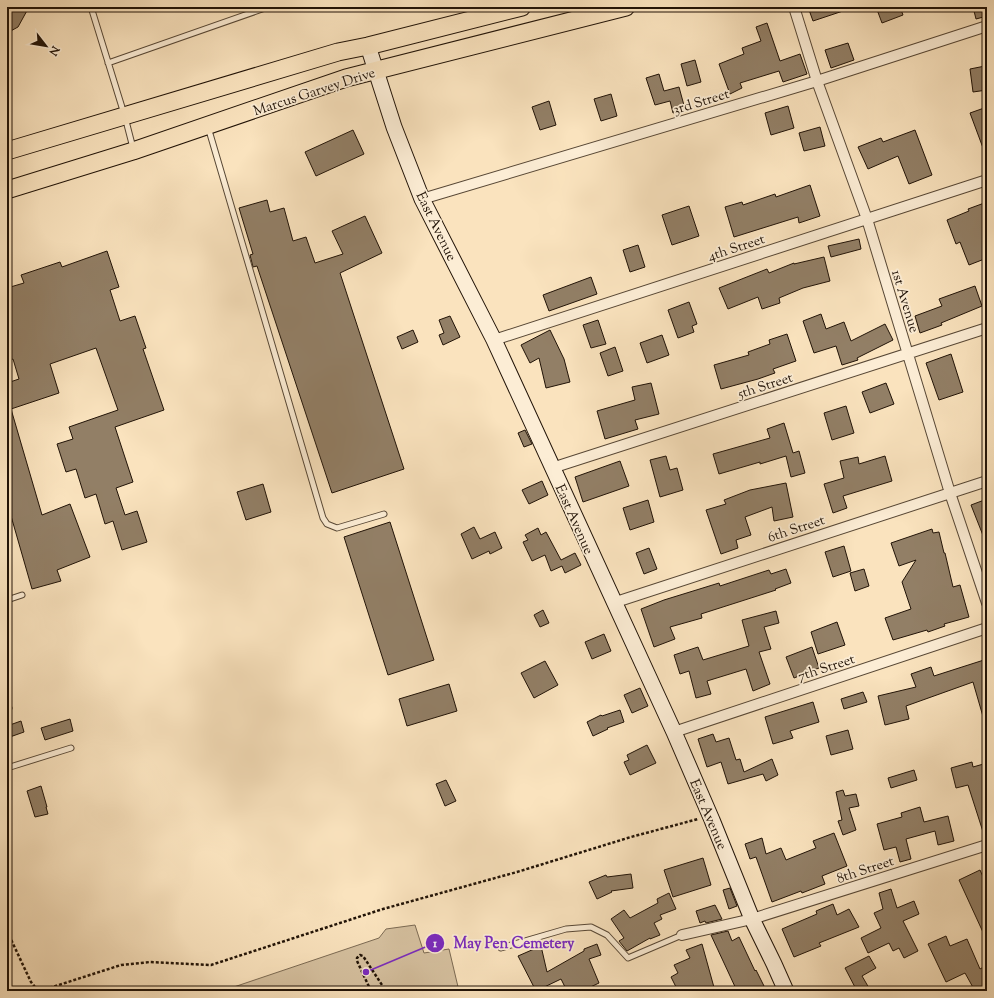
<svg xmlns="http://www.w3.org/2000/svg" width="994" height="998" font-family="'Sorts Mill Goudy',serif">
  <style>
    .green { fill: #d5c09f; stroke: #7b6a53 }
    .building { fill: #927f66; stroke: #211307 }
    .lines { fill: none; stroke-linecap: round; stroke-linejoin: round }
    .service-casing { stroke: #574735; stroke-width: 7 }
    .minor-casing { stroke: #574735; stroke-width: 12 }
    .secondary-casing { stroke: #211307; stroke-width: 17 }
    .trunk-casing { stroke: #211307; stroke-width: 19 }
    .path { stroke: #211307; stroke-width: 2.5; stroke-dasharray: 3 2; stroke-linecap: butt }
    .service { stroke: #fcedd5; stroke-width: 5 }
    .minor { stroke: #fcedd5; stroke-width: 10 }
    .secondary { stroke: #fcedd5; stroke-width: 15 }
    .trunk { stroke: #fae3be; stroke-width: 17 }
    .labels { text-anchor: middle; stroke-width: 3.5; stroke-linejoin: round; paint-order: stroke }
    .street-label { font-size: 14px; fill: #211307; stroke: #fcedd5 }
    .leader { fill: none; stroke: #7b2cbf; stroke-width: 1.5 }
    .callout-dot { fill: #7b2cbf; stroke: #fcedd5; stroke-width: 1.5 }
    .mark-label { font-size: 12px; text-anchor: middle; font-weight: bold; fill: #fff }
    .callout-label { font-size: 15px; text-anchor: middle; font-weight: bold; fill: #7b2cbf; stroke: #fcedd5; stroke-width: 3.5; stroke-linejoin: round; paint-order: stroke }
  </style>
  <rect width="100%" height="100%" fill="#fae3be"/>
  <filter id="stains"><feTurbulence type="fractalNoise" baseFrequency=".005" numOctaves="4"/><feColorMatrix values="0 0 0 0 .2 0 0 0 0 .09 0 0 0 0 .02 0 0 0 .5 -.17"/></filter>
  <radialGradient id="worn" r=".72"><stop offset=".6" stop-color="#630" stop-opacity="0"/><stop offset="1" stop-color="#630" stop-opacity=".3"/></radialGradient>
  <!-- green -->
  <path class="green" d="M415,925L424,953L449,949L459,991H222L379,938L386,929Z"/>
  <!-- building -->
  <path class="building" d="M7,7H29L18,27L7,33Z
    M808,7H848L849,9L813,21Z
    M876,7H900L903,15L882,23Z
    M973,7H987V16L976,19Z
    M767,23L780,61L800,54L807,74L783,82L779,71L740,83L742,88L730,94L719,64L744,54L742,48L761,41L756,27Z
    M848,43L854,60L831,68L825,50Z
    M695,60L701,82L687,86L681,64Z
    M985,66L987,90L973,92L970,69Z
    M659,74L664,91L679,87L685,109L673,113L670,101L655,105L646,78Z
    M611,94L617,116L601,121L594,99Z
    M549,101L556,125L540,130L532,107Z
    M788,106L794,128L771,135L765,113Z
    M987,107V156H986L970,113Z
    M820,127L825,146L804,151L799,133Z
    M353,130L364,154L316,176L305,152Z
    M915,130L932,175L909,184L898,156L868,169L858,147L881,138L883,142Z
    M810,185L820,216L799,223L798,217L734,237L725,207L742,202L743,205L775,194L776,197Z
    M267,200L270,212L284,208L293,241L306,237L315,263L343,254L332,231L365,216L382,253L340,273L404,469L332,493L257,266L253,267L250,255L253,254L239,208Z
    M987,202V258L969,265L960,242L956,244L947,220L969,211L968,209Z
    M689,206L699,236L672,245L662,215Z
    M859,239L861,249L831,257L828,246Z
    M638,245L645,267L630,272L623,250Z
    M107,251L119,287L110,290L120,321L135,316L146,348L143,349L164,410L115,427L133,482L116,488L125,515L137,511L147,542L122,550L113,521L105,524L96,494L85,498L76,469L66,472L57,444L73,439L69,427L118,410L96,348L50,364L59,393L11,409L42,515L70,504L90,557L57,570L61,581L32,589L7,502V383L19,379L13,359L7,361V288L24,283L21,275L60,262L62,267Z
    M824,257L830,281L803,288L779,298L780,303L762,309L758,297L728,309L719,288L767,269L769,273L794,263V264Z
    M591,277L597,294L549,311L543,295Z
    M975,286L982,306L941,323L942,325L920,333L915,316L942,306L939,299Z
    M689,302L697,324L692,326L694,332L678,338L668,310Z
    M821,314L826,329L844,322L851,341L885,324L893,340L857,358L858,360L842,365L836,346L814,353L803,321Z
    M450,316L460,337L443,345L439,335L444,333L439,320Z
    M598,320L606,344L591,348L583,325Z
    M413,330L418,342L402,349L397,337Z
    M550,330L564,359L570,382L546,388L539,358L530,363L521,345Z
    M787,334L796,361L773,369L775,373L758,379L721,389L714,365L749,355L748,352L770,344L769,340Z
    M662,335L669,355L647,363L640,343Z
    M615,347L623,371L608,376L600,353Z
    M951,354L963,392L939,400L926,363Z
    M651,383L659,414L635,420L638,429L605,439L597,411L635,400L632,387Z
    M886,383L894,404L870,413L862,392Z
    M846,406L854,433L832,440L824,413Z
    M784,423L793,453L799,451L805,473L791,477L786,456L760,464V462L719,474L713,454L770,438L767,429Z
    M525,430L532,444L524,447L518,433Z
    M666,456L670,470L677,468L683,490L660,497L650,460Z
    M885,456L892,481L843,496L847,508L833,513L824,484L844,478L840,461L858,457L859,464Z
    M620,461L629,486L583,502L575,477Z
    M542,481L548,495L529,504L522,490Z
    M786,483L793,517L774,521L772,507L745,517L751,535L736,540L738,548L721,554L706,510L726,504L724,500L750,490Z
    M263,484L271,512L246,520L237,492Z
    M987,499V543H986L971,505Z
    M648,500L654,522L630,530L623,508Z
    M390,522L434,660L388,675L344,537Z
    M474,527L480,539L495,532L502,548L490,554L489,551L472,559L461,534Z
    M538,528L541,535L546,532L561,560L575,553L581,565L565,573L562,566L551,571L545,555L532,561L523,542L528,540L525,535Z
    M932,529L933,533L939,532L944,553H945L953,587L960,585L969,617L944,624L945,626L928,632L927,630L893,640L885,618L911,609L902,582L916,560L899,566L891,543Z
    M844,546L851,571L833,577L825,552Z
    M649,548L657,569L644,574L636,553Z
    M786,569L791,583L775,589L776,590L701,614L702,618L670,627L675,639L654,647L641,609L664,600L719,583L720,586L769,570L771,574Z
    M864,569L869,586L855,591L850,573Z
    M543,610L549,623L540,627L534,615Z
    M776,611L779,623L764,627L771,649L759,652L770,684L753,691L746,669L707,681L711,694L696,698L689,671L680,674L674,655L698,647L703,660L749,646L742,620Z
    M837,622L845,645L818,654L811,632Z
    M604,634L611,651L592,659L585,642Z
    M812,647L819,668L794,678L786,657Z
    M987,659V720H984L973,682L906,706L909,719L885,725L878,696L916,687L911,674L931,667L934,676Z
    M545,661L558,685L534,698L521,673Z
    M449,684L457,711L407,726L399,699Z
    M640,688L648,706L632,713L624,695Z
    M863,692L867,702L844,709L841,699Z
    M813,702L819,722L790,731L793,738L773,744L765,717Z
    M620,710L624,722L607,728L608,729L593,736L587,722L601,715L602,716Z
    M70,719L73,731L45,740L41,728Z
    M21,721L24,732L7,738V726Z
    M848,730L853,749L831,755L826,736Z
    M713,734L716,742L729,738L736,760L740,759L744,772L772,759L778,775L766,781L763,774L728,784L721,762L707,767L698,739Z
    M647,745L656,763L630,775L624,762L629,760L627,755Z
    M972,762L973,767L987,763V838H985L968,785L956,788L951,768Z
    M914,770L917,780L891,788L888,778Z
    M446,780L456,801L445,806L436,784Z
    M41,786L47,807H46L48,814L35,817L27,791Z
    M843,790L845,796L856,794L859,806L849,808L856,830L843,835L838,821L842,820L836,792Z
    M920,807L924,822L948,816L954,841L938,845L935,831L906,839L911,859L900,862L896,847L884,850L877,824L902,817L901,813Z
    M834,833L847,866L822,876L825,884L802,893L801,891L772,902L756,857L750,859L745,844L762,838L766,854L781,848L786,860L816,848L813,841Z
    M703,858L711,885L673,897L664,870Z
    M980,870L987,886V941L959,880Z
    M631,874L633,888L611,891L612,892L597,899L589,882L606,875L607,877Z
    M730,888L737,906L729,909L723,890Z
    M891,889L897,908L914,901L919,914L903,921L918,951L904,958L899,948L893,951L889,943L868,953L861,938L881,928L874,913L883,909L879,893Z
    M669,893L676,909L660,915L662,919L654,923L660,935L650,939V938L627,951L619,941L624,938L611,919L624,910L630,918L658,903L657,899Z
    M833,904L837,915L849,909L859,927L819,943L821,946L794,957L782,929L817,914L816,911Z
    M715,905L722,919L706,923L705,921L700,923L696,911Z
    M728,931L732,941L739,937L755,971L756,970L764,986L753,991H737L711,935Z
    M946,936L950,946L967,939L980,969L987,965V991H975L965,973L946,982L928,944Z
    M597,944L601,955L589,959L599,983L582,991H567L561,979L536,991L518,956L541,946L547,972L584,951V949Z
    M702,944L715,991H678L671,977L678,973L674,965L690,958L686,950Z
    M869,956L876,968L862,976L869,988L863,991H857L845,968Z"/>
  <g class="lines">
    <defs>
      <path id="service" d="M91,7L125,117L133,148
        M108,63L268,7
        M208,127L323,518L327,524L337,528L384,514
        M7,600L22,595
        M7,709L9,708
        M7,768L71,748
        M501,948L566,929L591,927L607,935L628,958L682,935"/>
      <path id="minor" d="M794,7L817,81L867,219L950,493L987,603
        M422,199L817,81L987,26
        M494,340L987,180
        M552,468L987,328
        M613,603L987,481
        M674,732L987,628
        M682,935L752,919L987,845"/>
      <path id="secondary" d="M368,46L394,127L422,199L494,340L674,732L712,820L752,919L774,964L786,991"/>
      <path id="trunk" d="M7,151L338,52L368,46L522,7
        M7,190L133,151L346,78L626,7"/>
    </defs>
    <!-- service casing -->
    <use href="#service" class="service-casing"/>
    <!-- minor casing -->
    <use href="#minor" class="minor-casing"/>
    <!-- secondary casing -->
    <use href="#secondary" class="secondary-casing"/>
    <!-- trunk casing -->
    <use href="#trunk" class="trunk-casing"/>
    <!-- path -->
    <path class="path" d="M7,931L31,982L38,991
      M40,991L121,965L150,962L211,965L383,909L517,872L631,837L698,819
      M371,991L357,961V958L360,955L363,956L386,991"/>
    <!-- service -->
    <use href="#service" class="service"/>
    <!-- minor -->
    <use href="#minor" class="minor"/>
    <!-- secondary -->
    <use href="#secondary" class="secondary"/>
    <!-- trunk -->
    <use href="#trunk" class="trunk"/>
  </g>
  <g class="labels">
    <!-- street labels -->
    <g class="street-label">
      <text transform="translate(314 91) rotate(-18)" y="5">Marcus Garvey Drive</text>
      <text transform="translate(701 101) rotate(-17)" y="5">3rd Street</text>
      <text transform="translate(437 226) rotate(64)" y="5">East Avenue</text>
      <text transform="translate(736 247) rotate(-18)" y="5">4th Street</text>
      <text transform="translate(906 301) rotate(73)" y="5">1st Avenue</text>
      <text transform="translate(765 385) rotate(-18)" y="5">5th Street</text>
      <text transform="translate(575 519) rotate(66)" y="5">East Avenue</text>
      <text transform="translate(796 528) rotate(-18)" y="5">6th Street</text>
      <text transform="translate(826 667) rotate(-18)" y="5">7th Street</text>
      <text transform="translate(709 814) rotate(67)" y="5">East Avenue</text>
      <text transform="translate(865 869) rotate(-18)" y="5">8th Street</text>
    </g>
  </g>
  <!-- callouts -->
  <path class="leader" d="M366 972L435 943"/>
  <g class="callout-dot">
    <circle cx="366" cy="972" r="4"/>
    <circle cx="435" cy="943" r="10"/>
  </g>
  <g class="mark-label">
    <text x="435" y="947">1</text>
  </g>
  <g class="callout-label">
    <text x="514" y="948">May Pen Cemetery</text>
  </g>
  <!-- margin -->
  <rect width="994" height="998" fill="none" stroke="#fae3be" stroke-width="24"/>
  <rect x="8" y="8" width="978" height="982" fill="none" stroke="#211307" stroke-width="2"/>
  <rect x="12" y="12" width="970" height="974" fill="none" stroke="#211307"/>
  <!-- north arrow -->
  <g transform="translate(46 46) rotate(121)" stroke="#fcedd5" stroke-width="3" paint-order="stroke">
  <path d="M0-3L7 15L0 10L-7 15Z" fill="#211307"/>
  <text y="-6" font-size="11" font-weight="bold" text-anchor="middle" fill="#211307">N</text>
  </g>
  <rect width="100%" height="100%" filter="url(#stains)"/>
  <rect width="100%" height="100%" fill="url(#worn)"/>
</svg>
